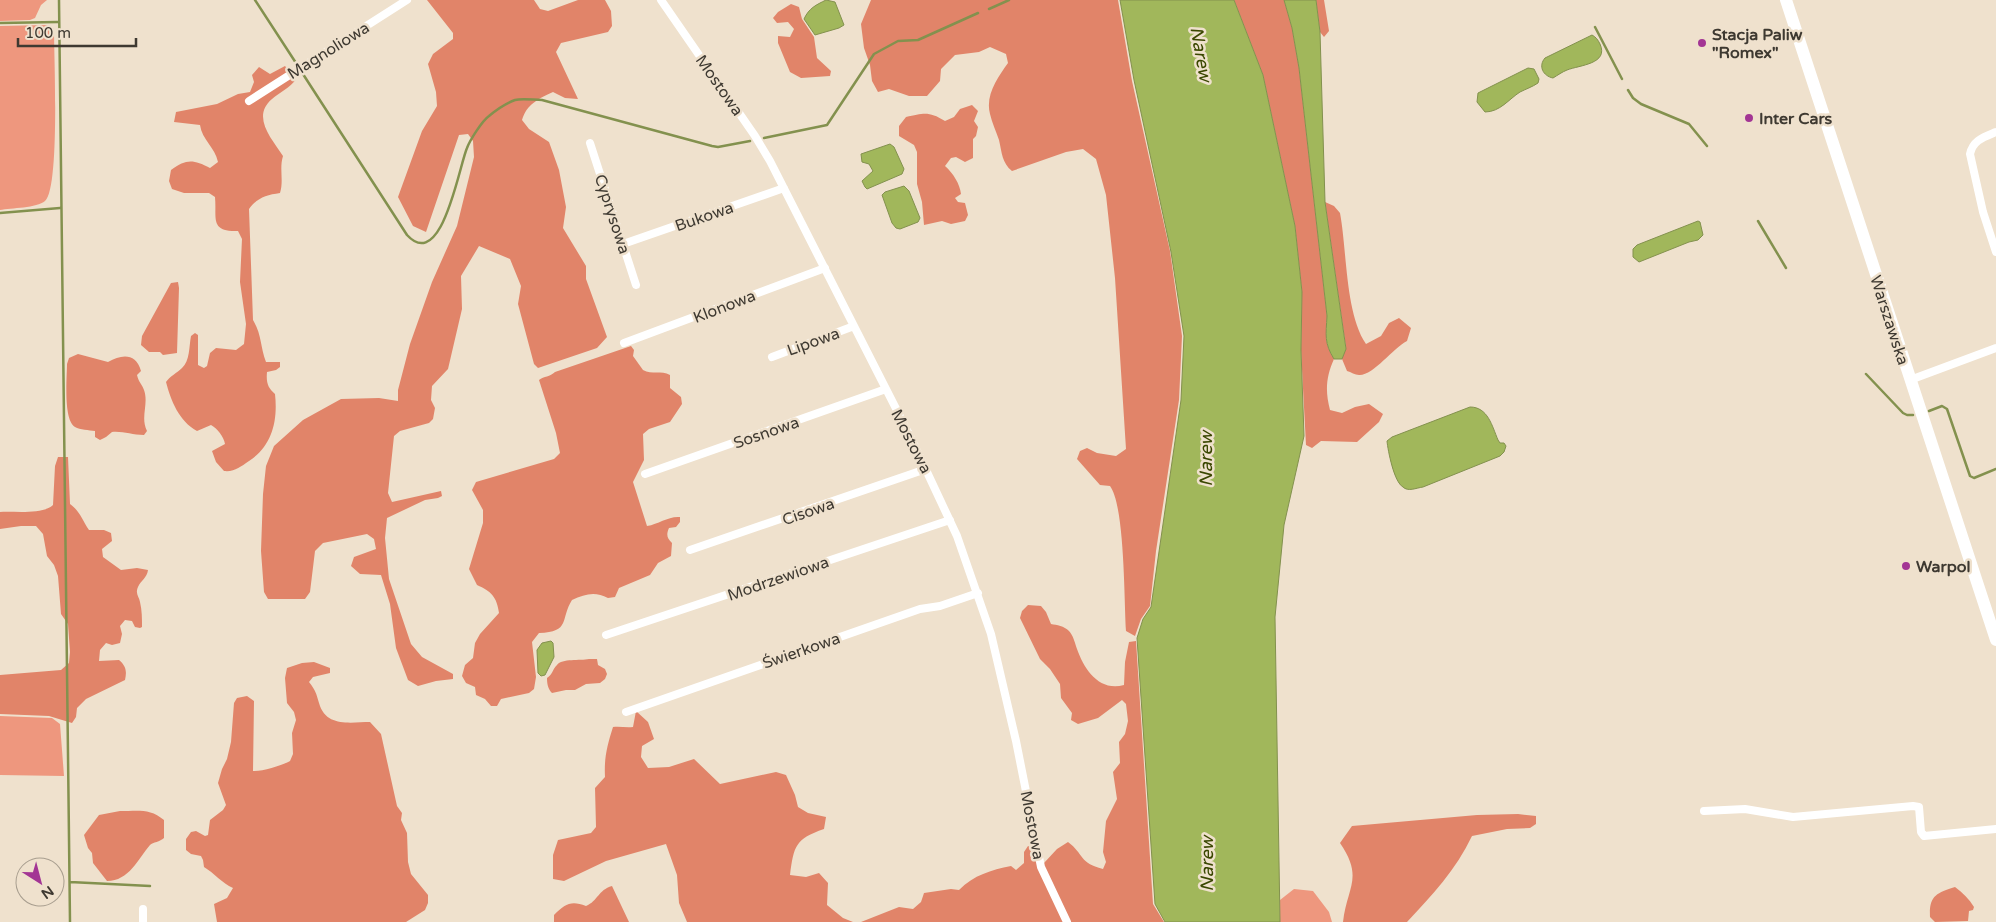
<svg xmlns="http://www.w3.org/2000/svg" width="1996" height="922" font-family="'Varela Round',sans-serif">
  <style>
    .green { fill: #ee977e }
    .forest { fill: #e18469 }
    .water { fill: #a1b75b; stroke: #83914e }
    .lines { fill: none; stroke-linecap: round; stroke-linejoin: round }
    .stream { stroke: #83914e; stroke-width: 2.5 }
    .minor { stroke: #fff; stroke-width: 8 }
    .primary { stroke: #fff; stroke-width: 12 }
    .poi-dot { fill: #a33594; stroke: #efe1cd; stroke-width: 2 }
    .labels { text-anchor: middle; stroke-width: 5; stroke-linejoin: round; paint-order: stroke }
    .poi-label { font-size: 16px; font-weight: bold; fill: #3e3931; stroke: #efe1cd; text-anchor: start }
    .street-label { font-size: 16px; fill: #3e3931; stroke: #efe1cd }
    .water-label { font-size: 18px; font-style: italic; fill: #3a4700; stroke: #efe1cd }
  </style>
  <rect width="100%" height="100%" fill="#efe1cd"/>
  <!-- green -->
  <path class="green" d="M0,0H47L41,5L35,18L30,20L0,21Z
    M47,25L54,29C54,55 60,188 45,201C37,208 11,208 0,210V26Z
    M0,716L52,718L60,724L64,776L0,775Z
    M1294,889L1313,891L1329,912L1332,922H1280V900Z"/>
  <!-- forest -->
  <path class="forest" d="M427,0H534L540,9L548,11L578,0H605L611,11L612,26L608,32L561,43L556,52L578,99L565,98L553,92C538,99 527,104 522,120L529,129L549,142L559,170L566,207L563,228L586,266V279L607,337L597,348L538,368L534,364L518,304L521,286L510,259L479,246L461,276L462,309L448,369L432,386L431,400L435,408L433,419L429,423L400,431L394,436L388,493L392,502L441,491L442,496L438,498L425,500L387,518L385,538L389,579L411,644L422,657L453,674V679L436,681L418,686L408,680L396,648L390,604L381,575L360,574L351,566L354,557L376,549L374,539L367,534L323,543L315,551L310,592L305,599H268L264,592L261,551L263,494L266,466L274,446L303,420L341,399L379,398L398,401V390L410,344L432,282L457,226L474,157L473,141L468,134L459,135L426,232L413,226L398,197L422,131L437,106L436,92L428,64L433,54L453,39V33Z
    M871,0H1118L1132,81L1170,251L1182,336L1179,400L1156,551L1150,606L1141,619L1135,636L1126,631C1124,601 1125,506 1110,486L1100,485L1077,459L1080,451L1087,448L1097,453L1116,456L1126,449L1115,278L1106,195L1096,159L1083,149L1066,152L1012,171C1002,163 1002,153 999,140C996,131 992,123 990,114C985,95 998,77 1008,63L1006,54L990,47L979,52L955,55L941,69L940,81L927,96H909L889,89L878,92L872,81L870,65L864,48L861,24Z
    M1234,0H1284L1292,28L1299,68L1327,316C1326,335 1324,343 1334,359C1326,377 1325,391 1330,410L1342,413L1355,407L1369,404L1383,414L1379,422L1357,442L1321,441L1312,448L1306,445L1301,350L1302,292L1295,226L1263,75Z
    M1316,0H1324L1329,31L1324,37L1320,32Z
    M791,4L799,7L802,19L814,37L817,58L831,71L830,76L801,78L790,72L778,43V36L790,37L794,29L788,22L777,23L773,18L778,12Z
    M285,66L296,79C290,88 280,92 272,99C251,117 272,139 283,156C279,169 284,180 280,193C266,195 257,198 249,209L253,320C262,335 260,346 266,362H280V367L276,370L267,372C266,383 268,388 275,394C278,421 272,446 249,461C240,467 235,472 224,471L216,462L212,451L225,444C224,437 217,428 211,425L197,431C179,421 171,401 166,382C170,376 177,373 182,368C190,361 189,346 191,336L195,333L198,335V365L204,368L207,366L210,353L216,348L236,350L244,344L246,324L240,282L242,239L238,231C209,232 217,218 215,197L209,193H184L172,189L169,181L171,170C186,159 193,159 210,168L218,162C215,147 202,140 200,125L174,122L176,112L217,104L238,94L250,92L254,82L252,75L259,67L270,74Z
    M972,105L978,111L974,121L978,127L976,136L973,139V158L965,162L956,157L951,158L945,166C953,173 960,184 961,194L955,198L958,202L965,203L968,215L965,221L951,224L942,221L924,225L922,202L917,184V152L914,145L899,136V126L906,117C924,113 929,111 945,121L954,117L960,109Z
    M1325,202L1334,206L1340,213C1347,250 1345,313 1366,344L1381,336L1389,323L1399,318L1411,328L1407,341C1393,348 1373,376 1359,375C1355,375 1351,372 1347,371L1342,359L1346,348Z
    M178,282L179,288L177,353L163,355L160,352H149L141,345L142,336L171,283Z
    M631,346L634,350L633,356L643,370C652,375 661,370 670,375V388L681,397L682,404L670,422L649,429L643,434L644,460L633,482L647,526C659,524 668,516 680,517V522L676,527L669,528C666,535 667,538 672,543L671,556L658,563L650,575L619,588L615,597L608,598C595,591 585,594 572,600C560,619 571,632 539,633L532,642L536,677L534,689L529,693L501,699L497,706H491L485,699L476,695L475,687L466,683L462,676L465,665L473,658L475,643L480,634L499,613C497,597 491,591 477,585L469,569L483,523V510L472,490L476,482L554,459L560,453L556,433L539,380C544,376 550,377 555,372Z
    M78,354L108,362C122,354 136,353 141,371L137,375C139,383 142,384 144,390C149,404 140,417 147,431L144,435C132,435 123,431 112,432L106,437L100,440L95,437V431C89,430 80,430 75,427C63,420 67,377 67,364L69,358Z
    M58,457H68L70,504C80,511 82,520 89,530H104L111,533L112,541L102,549L103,557L121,570L137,568L148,570C147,578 141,580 138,587C135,594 139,596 140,602C142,610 142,619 142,627L140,628L135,627L132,621L125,620L120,626L122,634L120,643L112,645L106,643L100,650L99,661L119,660C126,666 127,671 125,680L86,699L77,708L76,717L72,723L49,716L0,714V675L61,670L69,663L70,652L68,624L61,614L58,576L54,565L47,556L43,534L36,526H21L0,529V512C15,511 42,515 53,505L55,466Z
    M1028,605L1041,606L1046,612L1051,624C1057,625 1064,626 1069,631C1073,635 1075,643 1077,649C1084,669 1099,692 1124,685L1125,662L1129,642L1136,641L1153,904L1164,922H861L899,907L913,909L921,902L924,893L951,889L959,890C974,875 991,870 1011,866L1016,870L1024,863V852L1028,846L1033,849L1037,861L1044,863L1057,849L1068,842C1084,854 1079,863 1103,869L1106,862L1103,852L1106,821L1117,799L1113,772L1120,763L1119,742L1125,734L1128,721L1126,704L1122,700L1098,718L1078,724L1071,720L1072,713L1061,698L1060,684L1050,669L1040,659L1020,618L1022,611Z
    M589,659H597L598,665L605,669L607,674L605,679L600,683L586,684L575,690H566L552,693C548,689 547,684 547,678C553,674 552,670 557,665C562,658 580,661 589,659Z
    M314,662L330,668V673L313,677L309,682C316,691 316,693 319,703C326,728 351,722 370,722L381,734L397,806L402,813L401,820L407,833L408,862L411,874L428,895V903L425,910L406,922H217L214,904L227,898L233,888C222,883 214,873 204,867L203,860L201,856L191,854L186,850V839L191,832L196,831L205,836L208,835L210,820L223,810L226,805L218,783L222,769L227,759L231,742L234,703L237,698L247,696L254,701L253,771C261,772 283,765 290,761L293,754L292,733L296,720L294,712L287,703L285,678L287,668L302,663Z
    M636,711L648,722L654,739L642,746L641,757L648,768L669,767L694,759L720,784L776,772L786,775L795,795L798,807L808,813L826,817L824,829C795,839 794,846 790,875L806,877L819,873L828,883L827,905L843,918L853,922H687L679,903L677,875L666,844L606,861L564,881L553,879V855L558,840L591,833L596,827L595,788L605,777C604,758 607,746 613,727C620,726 626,728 633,727Z
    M120,811C138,811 150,808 164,820V838C160,842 153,842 150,845C138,859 129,881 107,881L93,863L92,853L88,848L84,835L99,815Z
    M1518,814L1536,816V824L1530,828L1507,829L1472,836C1456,870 1432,895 1407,922H1343C1347,887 1364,878 1340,843L1352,826L1477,815Z
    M612,886L629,922H554V915C565,904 571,900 586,906C598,901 598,890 612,886Z
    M1955,887C1963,893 1969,899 1974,907L1973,910L1969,911L1968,921L1935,922L1930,917C1929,896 1936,893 1955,887Z"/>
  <!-- water -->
  <path class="water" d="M826,0L835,2L844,25L839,28L815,35L804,19C809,8 816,5 826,0Z
    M1120,0H1234L1263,75L1295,226L1302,292L1301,350L1304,436L1284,525L1275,617L1280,922H1165L1155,904L1137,638L1143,619L1151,607L1181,400L1184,336L1171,252L1134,80Z
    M1284,0H1316L1320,32L1325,202L1346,349L1342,359H1334C1324,343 1326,335 1327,316L1299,68L1292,28Z
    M1592,35C1596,37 1598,40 1600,44C1609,64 1580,65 1567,70C1562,72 1558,75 1553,78C1543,76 1538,66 1545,58Z
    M1528,68L1534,69L1539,79L1538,83C1532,87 1526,89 1520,92C1509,99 1500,112 1485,112L1477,102L1478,93Z
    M890,144L894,147L904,169L902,174L867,189L865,187L862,181L873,171L869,164L862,162L861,154Z
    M904,186L909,191L920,218L918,222L900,229L896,228L892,223L882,195L885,192Z
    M1698,221L1700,222L1703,235L1698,240L1689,242L1639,262L1633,257V249L1637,245Z
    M1470,407C1488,407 1492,426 1498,440L1500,443H1504L1506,446L1504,452L1500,456L1423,487C1416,488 1408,492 1403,487C1394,482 1388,451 1387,441L1392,437Z
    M551,641L553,643L554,657L545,675L541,676L538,673L537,650L542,643Z"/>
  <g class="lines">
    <!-- stream -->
    <path class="stream" d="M59,0L70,922
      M255,0L296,63
      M989,9L1009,0
      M0,23L58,22
      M1595,27L1622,79
      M301,71L407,235C442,273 459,166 467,148C470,140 482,121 489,116C495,111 507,103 515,100C522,98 534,100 542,100L712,146L718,147L750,141
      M1628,90L1633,98L1641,104L1689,124L1707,146
      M764,138L827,125L874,54L898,41L918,40L978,13
      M0,213L60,208
      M1758,221L1786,268
      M1866,374L1903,413L1907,415H1913
      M1929,411L1942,406L1947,409L1970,476L1974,478L1996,469
      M70,882L150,886"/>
    <!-- minor -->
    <path class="minor" d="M661,0L755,136L770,161L912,440L957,536L991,634L1016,741L1041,867L1067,922
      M249,101L407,0
      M1996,132C1984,137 1973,140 1970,154L1983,212L1996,252
      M590,143L636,285
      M623,244L784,188
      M624,343L825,268
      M772,357L854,326
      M1910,380L1996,348
      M645,474L886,389
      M690,550L926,469
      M606,635L950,520
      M626,712L900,616L920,609L940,606L978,593
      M1704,811L1745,809L1793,817L1913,806L1919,807L1921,832L1924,836L1996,829
      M143,922V909"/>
    <!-- primary -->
    <path class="primary" d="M1786,0L1996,640"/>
  </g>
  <!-- markers -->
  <g class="poi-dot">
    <circle cx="1702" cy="43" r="5"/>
    <circle cx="1749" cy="118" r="5"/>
    <circle cx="1906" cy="566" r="5"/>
  </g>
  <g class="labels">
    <!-- poi labels -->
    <g class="poi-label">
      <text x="1712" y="40">Stacja Paliw<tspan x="1712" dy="18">"Romex"</tspan></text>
      <text x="1759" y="124">Inter Cars</text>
      <text x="1916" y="572">Warpol</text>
    </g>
    <!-- street labels -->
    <g class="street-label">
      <text transform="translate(328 50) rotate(-32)" y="6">Magnoliowa</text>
      <text transform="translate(720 85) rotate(55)" y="6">Mostowa</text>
      <text transform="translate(613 214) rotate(72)" y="6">Cyprysowa</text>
      <text transform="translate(704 216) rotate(-19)" y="6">Bukowa</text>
      <text transform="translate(724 306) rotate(-21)" y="6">Klonowa</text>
      <text transform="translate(1890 320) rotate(72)" y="6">Warszawska</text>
      <text transform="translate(813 341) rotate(-20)" y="6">Lipowa</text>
      <text transform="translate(766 432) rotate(-19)" y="6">Sosnowa</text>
      <text transform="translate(912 441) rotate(63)" y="6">Mostowa</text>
      <text transform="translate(808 511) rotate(-19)" y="6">Cisowa</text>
      <text transform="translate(778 578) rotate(-19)" y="6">Modrzewiowa</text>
      <text transform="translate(801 650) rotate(-19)" y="6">Świerkowa</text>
      <text transform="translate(1033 825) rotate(79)" y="6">Mostowa</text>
    </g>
    <!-- water labels -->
    <g class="water-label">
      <text transform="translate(1201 54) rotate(80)" y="6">Narew</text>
      <text transform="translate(1206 459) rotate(-90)" y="6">Narew</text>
      <text transform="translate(1207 864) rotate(-90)" y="6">Narew</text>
    </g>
  </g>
  <!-- north arrow -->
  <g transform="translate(40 882) rotate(144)"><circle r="24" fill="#efe1cd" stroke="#a89e8f"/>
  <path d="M0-4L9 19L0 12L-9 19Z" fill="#a33594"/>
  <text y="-8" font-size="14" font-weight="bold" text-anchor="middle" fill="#3e3931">N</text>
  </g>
  <!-- scale -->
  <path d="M18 38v8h118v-8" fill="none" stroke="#3e3931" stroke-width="2.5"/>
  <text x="25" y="38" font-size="15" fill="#3e3931" stroke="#efe1cd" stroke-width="4" paint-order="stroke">100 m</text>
</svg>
